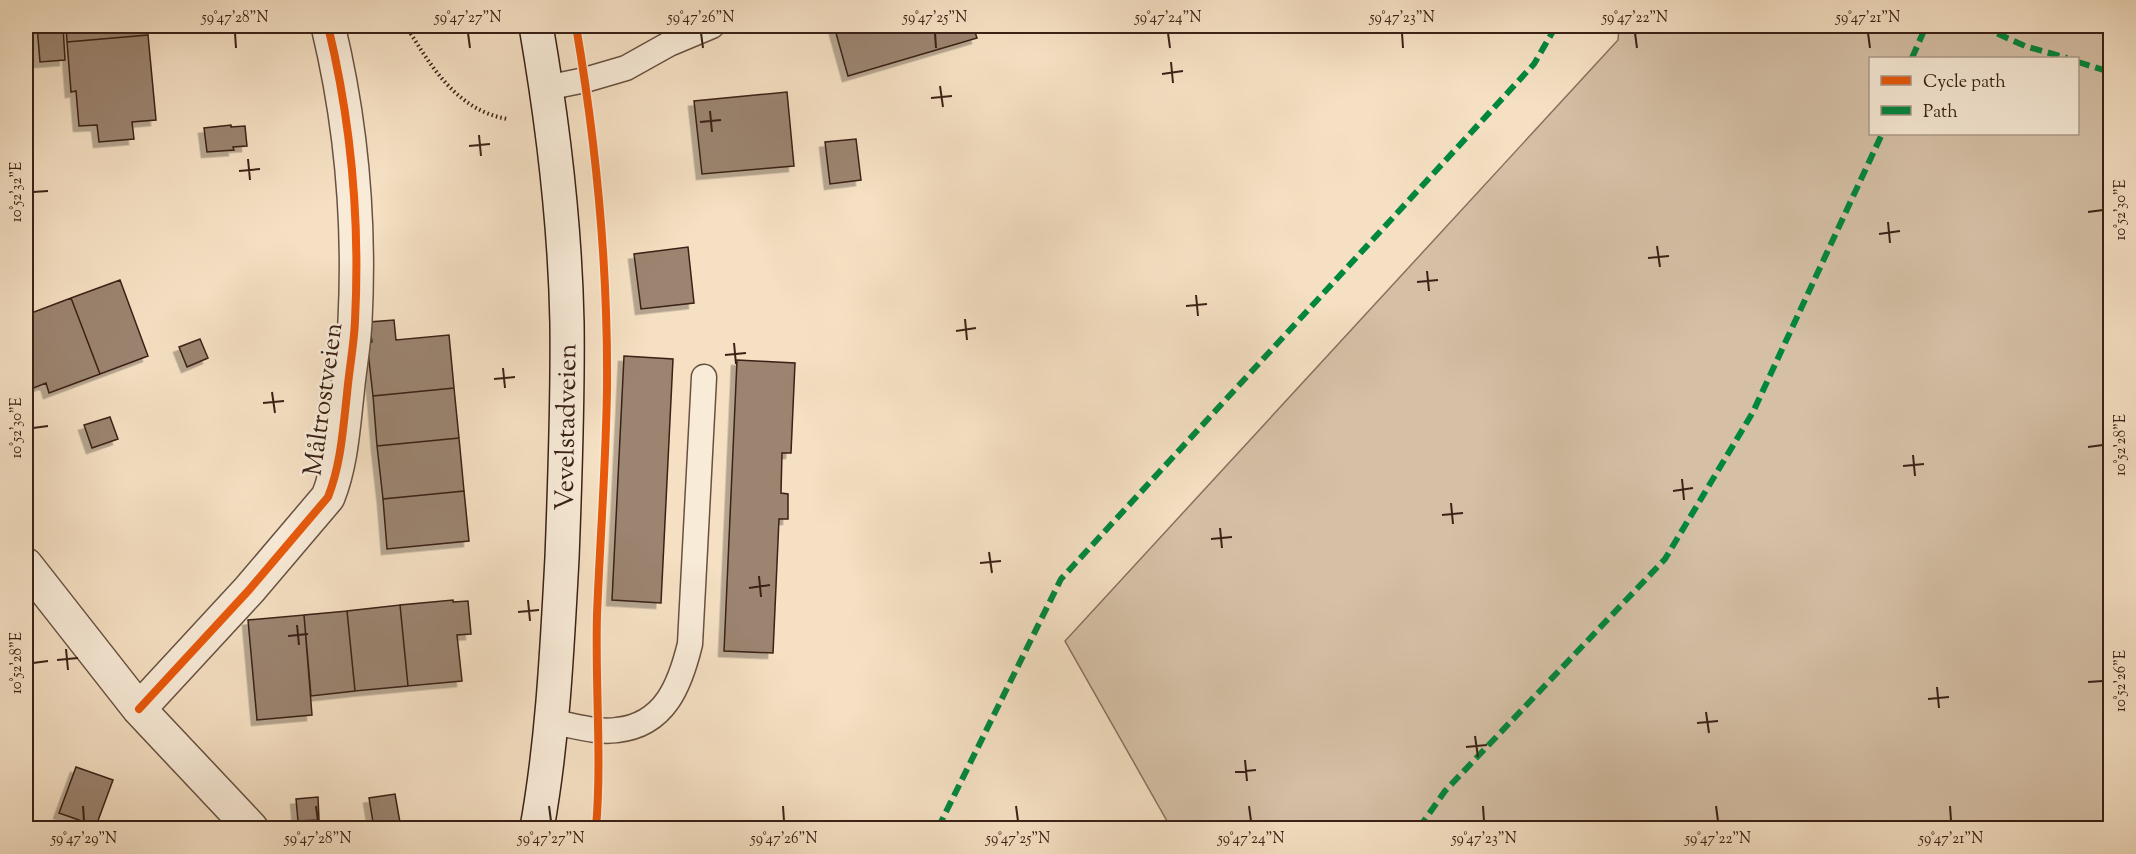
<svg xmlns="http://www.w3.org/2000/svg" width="2136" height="854" font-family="'Sorts Mill Goudy',serif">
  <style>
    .green { fill: #d5c0a6; stroke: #88705e; stroke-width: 1.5; fill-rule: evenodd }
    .building { fill: #9b8470; stroke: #3a2116; stroke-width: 1.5; filter: url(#shadow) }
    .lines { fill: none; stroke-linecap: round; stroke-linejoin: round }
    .service-casing { stroke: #695141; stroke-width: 27 }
    .minor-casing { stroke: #695141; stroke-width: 36 }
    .secondary-casing { stroke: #3a2116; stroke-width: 36 }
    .path { stroke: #3a2116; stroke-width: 4; stroke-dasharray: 1.5 3; stroke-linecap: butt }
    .service { stroke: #f8ebd8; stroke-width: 24 }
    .minor { stroke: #f8ebd8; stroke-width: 33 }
    .secondary { stroke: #f8ebd8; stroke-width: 33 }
    .quiet { stroke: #00873e; stroke-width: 6; stroke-dasharray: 12 6; stroke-linecap: butt }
    .cycleway-casing { stroke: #f8ebd8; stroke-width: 11 }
    .cycleway { stroke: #e8590c; stroke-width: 8 }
    .ticks { fill: none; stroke: #3a2116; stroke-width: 2 }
    .labels { text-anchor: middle; stroke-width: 5; stroke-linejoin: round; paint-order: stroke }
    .street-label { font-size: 26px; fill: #3a2116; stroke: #f8ebd8 }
    .neatline { fill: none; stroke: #3a2116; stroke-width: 2 }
    .ticks-label { font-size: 15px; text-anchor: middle; fill: #3a2116 }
  </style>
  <defs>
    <filter id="shadow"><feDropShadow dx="-5.5" dy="5.5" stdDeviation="0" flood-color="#0004"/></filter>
  </defs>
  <rect width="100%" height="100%" fill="#f5e0c3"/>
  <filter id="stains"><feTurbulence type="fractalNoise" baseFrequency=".00333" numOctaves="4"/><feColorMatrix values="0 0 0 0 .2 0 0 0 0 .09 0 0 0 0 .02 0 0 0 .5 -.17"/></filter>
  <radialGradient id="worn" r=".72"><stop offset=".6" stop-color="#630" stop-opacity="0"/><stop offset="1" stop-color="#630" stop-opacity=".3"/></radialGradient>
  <!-- green -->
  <path class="green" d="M1619,26H2110V828H1171L1065,641L1618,40ZM1870,58H2078V134H1870Z"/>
  <!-- building -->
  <path class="building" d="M37,26H63L65,60L40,62Z
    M66,26H148V35L67,42Z
    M834,26H973L977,38L848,76Z
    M148,35L156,120L132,122L134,139L99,142L97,125L79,126L76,91L71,92L67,42Z
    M787,92L794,166L702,174L694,101Z
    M231,125V127L245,126L247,146L233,147L234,150L207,152L204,128Z
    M856,139L861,180L830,184L825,142Z
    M688,247L694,303L641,309L634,254Z
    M120,280L148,356L100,374L71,298Z
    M71,298L100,374L49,393L46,383L26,391V315Z
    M394,320L396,340L449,335L454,388L373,396L367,343L372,342L369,322Z
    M200,339L208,358L187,367L179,347Z
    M624,356L673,359L661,603L612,600Z
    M737,360L795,363L791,453H782L781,493L788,494V519H779L773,653L724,651Z
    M454,388L459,438L377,446L373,396Z
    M110,417L118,439L92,448L84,425Z
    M459,438L464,491L383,499L377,446Z
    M464,491L469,541L387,549L383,499Z
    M453,600V602L468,601L471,634L457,635L462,681L408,686L400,605Z
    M400,605L408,686L355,691L347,611Z
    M347,611L355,691L311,696L304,615Z
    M304,615L312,715L257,720L248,620Z
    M76,767L113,780L96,826L59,813Z
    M395,794L401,828H374L369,798Z
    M318,797L319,820L298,821L296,799Z"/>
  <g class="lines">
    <defs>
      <path id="service" d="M546,88L585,80L626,68L669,44L712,26
        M552,722C573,725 596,733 617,730C665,725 680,685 690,644L704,377"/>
      <path id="minor" d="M26,565L139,709L251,828
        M139,709L249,590L328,497C341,464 343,429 347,394C349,370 354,345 355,321C360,223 351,121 328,26"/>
      <path id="secondary" d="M536,26C553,124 565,223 567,323C568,401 565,480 562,558C557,649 553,739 537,828"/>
    </defs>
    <!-- service casing -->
    <use href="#service" class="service-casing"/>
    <!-- minor casing -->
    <use href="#minor" class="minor-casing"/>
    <!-- secondary casing -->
    <use href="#secondary" class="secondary-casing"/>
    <!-- path -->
    <path class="path" d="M406,26C431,66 457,111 508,119"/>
    <!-- service -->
    <use href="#service" class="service"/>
    <!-- minor -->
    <use href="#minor" class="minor"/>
    <!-- secondary -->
    <use href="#secondary" class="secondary"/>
    <!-- quiet -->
    <path class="quiet" d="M1981,26L2025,46L2067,58
      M1912,58L1926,26
      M2078,62L2110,72
      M938,828L1061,579L1534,64L1556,26
      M1419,828L1445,791L1665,559L1753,412L1882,134"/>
    <defs>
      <path id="cycleway" d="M576,26C596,143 608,269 607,388C606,464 600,539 597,615C595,686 602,758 596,828
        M139,709L249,590L328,497C341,464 343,429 347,394C349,370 354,345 355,321C360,223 351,121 328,26"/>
    </defs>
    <!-- cycleway casing -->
    <use href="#cycleway" class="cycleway-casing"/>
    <!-- cycleway -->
    <use href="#cycleway" class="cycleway"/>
  </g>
  <!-- ticks -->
  <path class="ticks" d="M235,33L236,48M468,33L470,48M701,33L703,48M935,33L936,48M1168,33L1170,48M1402,33L1403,48M1635,33L1637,48M1868,33L1870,48M1171,62L1173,83M1162,74L1183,71M940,86L943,107M931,98L952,96M710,111L712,132M700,122L721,120M479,135L481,156M469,146L490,144M248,159L250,180M239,171L260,169M33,192L48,191M2088,212L2103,210M1888,222L1890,243M1879,234L1900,231M1657,246L1660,267M1648,258L1669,256M1427,271L1429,291M1417,282L1438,280M1196,295L1198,316M1186,306L1207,304M965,319L967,340M956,331L976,328M734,343L736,364M725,355L746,353M503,368L505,388M494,379L515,377M272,392L275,413M263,403L284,401M33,428L48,426M2088,447L2103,445M1913,455L1915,476M1903,466L1924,464M1682,479L1684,500M1673,491L1693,488M1451,503L1453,524M1442,515L1463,513M1220,528L1222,548M1211,539L1232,537M989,552L992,573M980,563L1001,561M759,576L761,597M749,588L770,585M528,600L530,621M518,612L539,610M297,625L299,645M288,636L308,634M66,649L68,670M57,660L78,658M33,663L48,661M2088,682L2103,681M1937,687L1939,708M1928,699L1949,697M1706,712L1709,733M1697,723L1718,721M1475,736L1478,757M1466,747L1487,745M1245,760L1247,781M1235,772L1256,770M83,806L84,821M316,806L318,821M549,806L551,821M783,806L784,821M1016,806L1018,821M1249,806L1251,821M1483,806L1484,821M1716,806L1718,821M1950,806L1951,821"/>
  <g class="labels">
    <!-- street labels -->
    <g class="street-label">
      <text transform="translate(322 399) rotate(-82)" y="9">Måltrostveien</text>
      <text transform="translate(565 427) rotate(-89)" y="9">Vevelstadveien</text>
    </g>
  </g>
  <!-- margin -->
  <rect width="2136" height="854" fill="none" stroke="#f5e0c3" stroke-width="66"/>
  <!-- legend -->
  <rect x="1869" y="57" width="210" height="78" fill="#f8ebd8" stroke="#ac9a8a" stroke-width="1.5"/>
  <rect x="1881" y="76" width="30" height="9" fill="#e8590c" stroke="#ac9a8a" stroke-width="1.5"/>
  <text x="1923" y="87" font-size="18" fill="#3a2116">Cycle path</text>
  <rect x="1881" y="106" width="30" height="9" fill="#00873e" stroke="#ac9a8a" stroke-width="1.5"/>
  <text x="1923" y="117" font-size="18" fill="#3a2116">Path</text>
  <rect x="33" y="33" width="2070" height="788" class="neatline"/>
  <g class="ticks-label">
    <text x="235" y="22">59°47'28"N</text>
    <text x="468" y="22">59°47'27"N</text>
    <text x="701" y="22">59°47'26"N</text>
    <text x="935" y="22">59°47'25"N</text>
    <text x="1168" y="22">59°47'24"N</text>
    <text x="1402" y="22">59°47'23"N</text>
    <text x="1635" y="22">59°47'22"N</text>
    <text x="1868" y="22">59°47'21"N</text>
    <text transform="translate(16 192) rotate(-90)" y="5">10°52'32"E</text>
    <text transform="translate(2120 210) rotate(-90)" y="5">10°52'30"E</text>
    <text transform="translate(16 428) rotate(-90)" y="5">10°52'30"E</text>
    <text transform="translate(2120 445) rotate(-90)" y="5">10°52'28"E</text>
    <text transform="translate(16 663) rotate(-90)" y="5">10°52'28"E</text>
    <text transform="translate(2120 681) rotate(-90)" y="5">10°52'26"E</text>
    <text x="84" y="843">59°47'29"N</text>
    <text x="318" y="843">59°47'28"N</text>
    <text x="551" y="843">59°47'27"N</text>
    <text x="784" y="843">59°47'26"N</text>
    <text x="1018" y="843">59°47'25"N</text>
    <text x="1251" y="843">59°47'24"N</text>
    <text x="1484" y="843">59°47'23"N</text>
    <text x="1718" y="843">59°47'22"N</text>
    <text x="1951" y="843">59°47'21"N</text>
  </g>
  <rect width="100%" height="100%" filter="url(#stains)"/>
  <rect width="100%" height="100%" fill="url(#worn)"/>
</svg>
